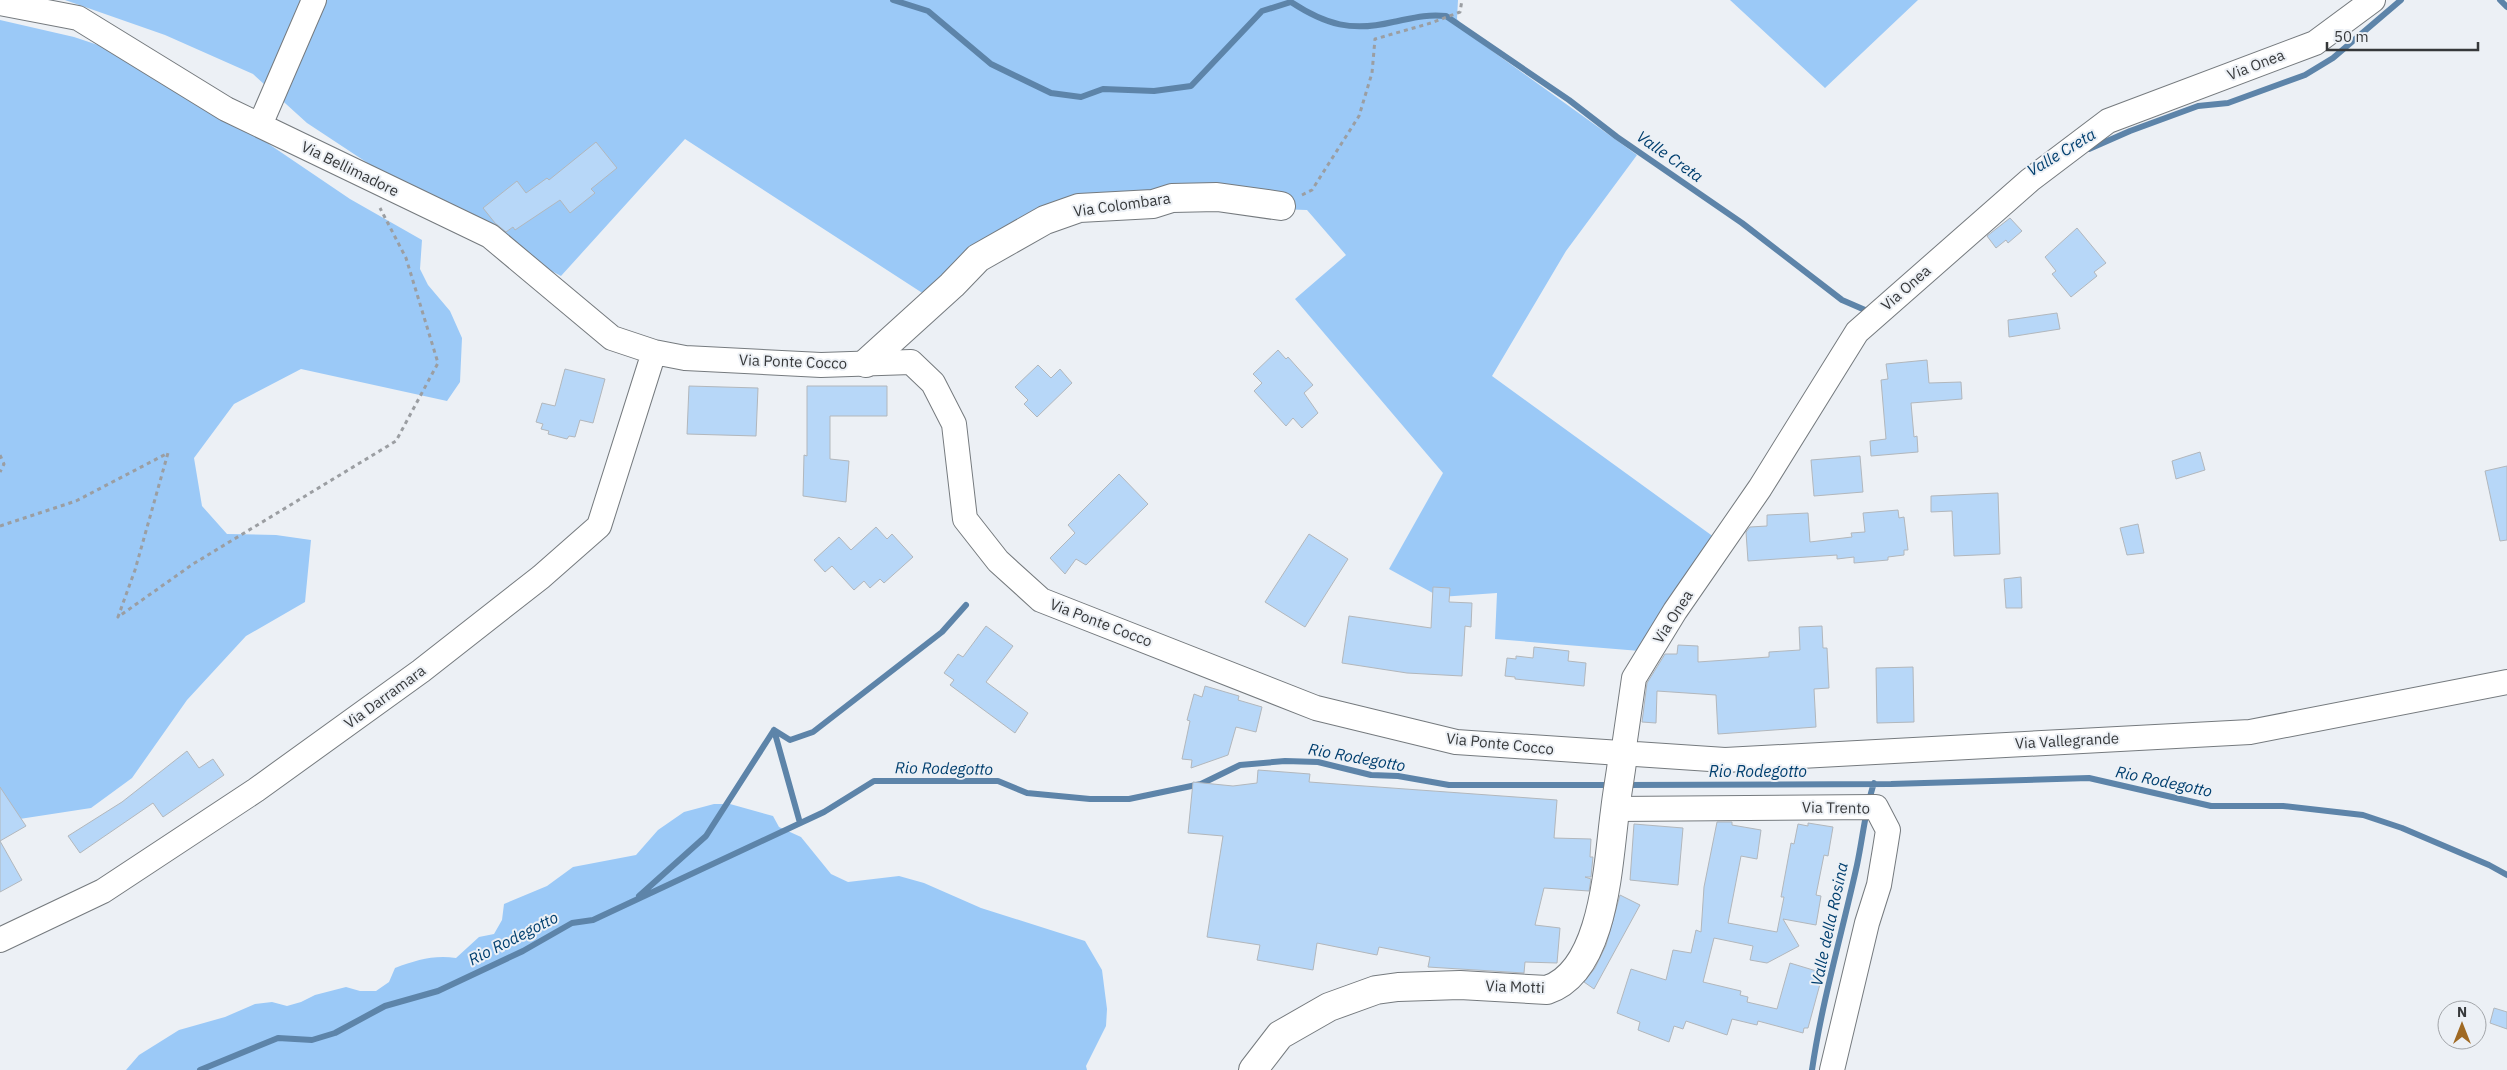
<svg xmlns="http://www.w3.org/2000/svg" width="2507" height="1070" font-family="'IBM Plex Sans',sans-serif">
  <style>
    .green { fill: #9bc9f7 }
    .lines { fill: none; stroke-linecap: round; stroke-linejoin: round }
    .stream { stroke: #5d84a9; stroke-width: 6 }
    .building { fill: #b7d7f8; stroke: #b2b7bc }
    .minor-casing { stroke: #757a7e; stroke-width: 26 }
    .tertiary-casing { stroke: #757a7e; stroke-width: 30 }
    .path { stroke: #9b9ea2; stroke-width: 3; stroke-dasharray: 4 4; stroke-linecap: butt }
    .minor { stroke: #fff; stroke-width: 24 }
    .tertiary { stroke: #fff; stroke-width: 28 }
    .labels { text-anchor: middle; stroke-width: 4; stroke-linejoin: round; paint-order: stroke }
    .street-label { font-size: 15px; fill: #36383a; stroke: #ecf0f5 }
    .water-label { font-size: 16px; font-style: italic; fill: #003f6f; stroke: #ecf0f5 }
  </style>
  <rect width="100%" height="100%" fill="#ecf0f5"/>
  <!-- green -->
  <path class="green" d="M65,0H1458L1457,19L1470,35L1637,155L1566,251L1492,376L1718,540L1640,651L1495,639L1497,593L1440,597L1389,569L1443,473L1295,299L1346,255L1307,210L1151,205L1026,234L927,296L685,139L561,276L488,237L410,191L307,123L253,74L165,35Z
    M1730,0H1918L1825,88Z
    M0,20L74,37L107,48L174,80L350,199L422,240L420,269L428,285L450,311L462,338L460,382L447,401L301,369L234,404L194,458L202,506L227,534L276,535L311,540L305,602L246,636L187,700L132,778L91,808L0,822Z
    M714,804H730L773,816L779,827L801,837L831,874L848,882L899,876L924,883L981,908L1085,941L1102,970L1107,1009L1106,1026L1086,1066L1087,1070H126L139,1055L179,1030L225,1017L255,1004L272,1002L287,1006L301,1002L315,995L346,987L360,991H376L389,982L395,968C417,960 433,955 456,958L479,937L494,934L502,920L504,904L547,886L573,867L636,855L658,830L684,812Z"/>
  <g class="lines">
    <!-- stream -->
    <path class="stream" d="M893,0L928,11L991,64L1051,93L1081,97L1103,89L1154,91L1191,86L1262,11L1291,2C1326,25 1352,32 1393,22C1413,18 1426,14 1446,16L1569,100L1617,137L1742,223L1842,300L1872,313
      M2500,0L2507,7
      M2089,149L2130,131L2198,106L2228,103L2305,75L2333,58L2401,0
      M774,730L790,740L813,732L942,632L966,605
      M774,730L800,823
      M1624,785L1891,784L2089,778L2211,806H2283L2363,815L2402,828L2489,865L2507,875
      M639,896L706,836L774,730
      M200,1070L278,1038L312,1040L335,1033L385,1006L438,991L523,951L572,923L593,920L824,812L874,781H998L1027,793L1090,799H1129L1201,784L1240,765L1285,761L1318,762L1371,775L1398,776L1449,785H1612
      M1812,1070C1822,1001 1842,933 1857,865C1863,837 1865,810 1874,783"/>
  </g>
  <!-- building -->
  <path class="building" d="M596,142L617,168L591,189L595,193L570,213L560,200L515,230L513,227L506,232L495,223L483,208L517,181L526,193L547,178L549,180Z
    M2010,218L2022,231L2008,243L2006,240L1996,248L1987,236Z
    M2077,228L2106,263L2094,272L2097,276L2071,297L2052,274L2056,271L2045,257Z
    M2057,313L2060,329L2009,337L2008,320Z
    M1278,350L1286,359L1288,357L1313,385L1304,393L1318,413L1302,428L1293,418L1286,426L1254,391L1262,383L1253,374Z
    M1927,360L1929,383L1961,382L1962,399L1911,403L1914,437L1917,436L1918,452L1871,456L1870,441L1886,439L1881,380L1888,379L1886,364Z
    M1038,365L1051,378L1060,369L1072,383L1037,417L1024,404L1028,400L1015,387Z
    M565,369L605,379L593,423L580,420L575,437L569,436L567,439L548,434L549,431L541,429L543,424L536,422L542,403L555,406Z
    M689,386L758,388L756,436L687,434Z
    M807,386H887V416H830V459L849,461L846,502L803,496L804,455L807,456Z
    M2200,452L2205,470L2176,479L2172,461Z
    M1860,456L1863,492L1814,496L1811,460Z
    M2507,466V540L2500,541L2485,471Z
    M1119,474L1148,504L1086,565L1076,559L1065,574L1050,558L1075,533L1068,525Z
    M1998,493L2000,554L1954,556L1952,511L1931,512V496Z
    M1898,510L1899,518L1904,517L1908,550H1904V555L1888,557V560L1854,563V557L1837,559V555L1748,561L1746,532L1750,527L1767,526V515L1808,513L1810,542L1852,537L1851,533L1865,532L1863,513Z
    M2138,524L2144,553L2127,555L2120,528Z
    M876,527L887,539L892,534L913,557L884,583L880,579L870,588L864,581L854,590L832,566L825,572L814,560L839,537L851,550Z
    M1309,534L1348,559L1305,627L1265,602Z
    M2021,577L2022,608H2006L2004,579Z
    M1433,587L1450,588L1449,602L1472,603L1471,627L1465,626L1462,676L1407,673L1342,663L1349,616L1431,628Z
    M986,626L1013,646L986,682L1028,713L1015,733L950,685L954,680L944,673L958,654L963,657Z
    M1822,626L1823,648H1827L1829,688L1814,689L1816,727L1718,734L1716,695L1657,691L1656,723L1642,722L1647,683L1665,654H1677L1678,645L1698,646V662L1769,657V652L1800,650L1799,627Z
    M1534,647L1569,651L1568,661L1586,663L1584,686L1515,679V677L1505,676L1507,658L1516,659V656L1533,658Z
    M1913,667L1914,722L1877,723L1876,668Z
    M1205,686L1239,696L1238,700L1262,707L1256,732L1236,727L1228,755L1191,768L1192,760L1182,759L1190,721L1187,720L1194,694L1202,697Z
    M187,751L199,768L213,759L224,775L163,817L153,803L80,853L68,836L122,802Z
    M1258,770L1310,774L1309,782L1557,800L1554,838L1591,839L1590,857H1593L1591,877H1585L1591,879L1589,891L1544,888L1535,925L1560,928L1557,963L1525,962L1524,973L1428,967L1430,957L1379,947L1377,955L1317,943L1313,970L1257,960L1260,945L1207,937L1223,836L1188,833L1193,782L1233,786L1257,783Z
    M0,787L26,826L0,841Z
    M1717,822H1732V825L1761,830L1757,859L1741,856L1728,923L1777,932L1784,897H1781L1791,843L1794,844L1798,824L1808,826V823L1833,827L1828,856L1824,855L1816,895L1821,896L1816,925L1783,919L1799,946L1767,963L1750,960L1753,946L1714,938L1703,982L1741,991L1740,995L1748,997L1747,1002L1777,1009L1790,963L1823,973L1808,1028H1804L1803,1033L1758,1021L1757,1025L1732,1019L1727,1035L1686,1021L1683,1029L1674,1026L1669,1042L1638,1030L1640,1022L1617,1013L1631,969L1666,980L1673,950L1691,953L1696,930L1701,932L1704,887Z
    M1634,824L1683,828L1678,885L1630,880Z
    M0,841L22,880L0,892Z
    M1620,895L1640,905L1594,989L1584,982L1595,968L1606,945Z
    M2494,1008L2507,1012V1029L2490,1023Z"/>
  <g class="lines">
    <defs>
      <path id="minor" d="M0,3L78,18L226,109L490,236L612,338L654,352L685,358L821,365L911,362L933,383L954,424L965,519L998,561L1041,600L1316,708L1456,742L1725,760L2250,732L2507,682
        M260,125L314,0
        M1623,754L1634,678L1675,611L1760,488L1857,332L2030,180L2108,121L2315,43L2373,0
        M1615,809L1876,807L1888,830L1885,849L1879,885L1867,923L1832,1070
        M0,940L103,891L256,790L421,671L541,577L599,526L654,352"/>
      <path id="tertiary" d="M866,363L952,285L978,258L1045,220L1079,208L1153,204L1172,198L1217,197L1281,206
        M1253,1070L1280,1035L1329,1007L1376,990L1398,987L1460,985L1547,990C1605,971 1608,862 1615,811C1617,792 1621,773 1623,754"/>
    </defs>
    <!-- minor casing -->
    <use href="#minor" class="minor-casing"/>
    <!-- tertiary casing -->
    <use href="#tertiary" class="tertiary-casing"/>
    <!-- path -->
    <path class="path" d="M1302,195L1312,190L1359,116L1372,73L1375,39L1431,23L1460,12L1462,0
      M0,455L4,464L0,472
      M0,526L76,501L168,453L135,570L118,617L193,564L396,441L438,363L406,258L380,208"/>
    <!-- minor -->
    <use href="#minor" class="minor"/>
    <!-- tertiary -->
    <use href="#tertiary" class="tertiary"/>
  </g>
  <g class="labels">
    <!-- street labels -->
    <g class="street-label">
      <text transform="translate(2256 65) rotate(-21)" y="5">Via Onea</text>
      <text transform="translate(350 169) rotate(26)" y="5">Via Bellimadore</text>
      <text transform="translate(1122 205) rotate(-8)" y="5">Via Colombara</text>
      <text transform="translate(1906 288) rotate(-41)" y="5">Via Onea</text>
      <text transform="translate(793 362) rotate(2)" y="5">Via Ponte Cocco</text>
      <text transform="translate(1673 617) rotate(-57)" y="5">Via Onea</text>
      <text transform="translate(1101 623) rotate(21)" y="5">Via Ponte Cocco</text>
      <text transform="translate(385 697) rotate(-36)" y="5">Via Darramara</text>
      <text transform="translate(2067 741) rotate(-3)" y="5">Via Vallegrande</text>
      <text transform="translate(1500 744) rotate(6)" y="5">Via Ponte Cocco</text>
      <text transform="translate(1836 808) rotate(1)" y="5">Via Trento</text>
      <text transform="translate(1515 987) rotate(2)" y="5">Via Motti</text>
    </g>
    <!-- water labels -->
    <g class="water-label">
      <text transform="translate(2061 152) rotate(-31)" y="6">Valle Creta</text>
      <text transform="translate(1670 156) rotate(35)" y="6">Valle Creta</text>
      <text transform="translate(1357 757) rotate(10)" y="6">Rio Rodegotto</text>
      <text transform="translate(944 768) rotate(1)" y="6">Rio Rodegotto</text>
      <text x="1758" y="777">Rio Rodegotto</text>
      <text transform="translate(2164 781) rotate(12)" y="6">Rio Rodegotto</text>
      <text transform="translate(1829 924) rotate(-78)" y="6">Valle della Rosina</text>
      <text transform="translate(513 938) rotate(-27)" y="6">Rio Rodegotto</text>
    </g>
  </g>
  <!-- north arrow -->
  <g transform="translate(2462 1025)"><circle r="24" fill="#ecf0f5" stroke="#a3a6aa"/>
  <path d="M0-4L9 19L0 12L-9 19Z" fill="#9f6923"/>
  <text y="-8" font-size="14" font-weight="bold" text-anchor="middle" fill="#36383a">N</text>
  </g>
  <!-- scale -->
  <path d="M2327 42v8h151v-8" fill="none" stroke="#36383a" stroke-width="2.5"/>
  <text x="2334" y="42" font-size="15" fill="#36383a" stroke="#ecf0f5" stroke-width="4" paint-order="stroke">50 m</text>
</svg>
